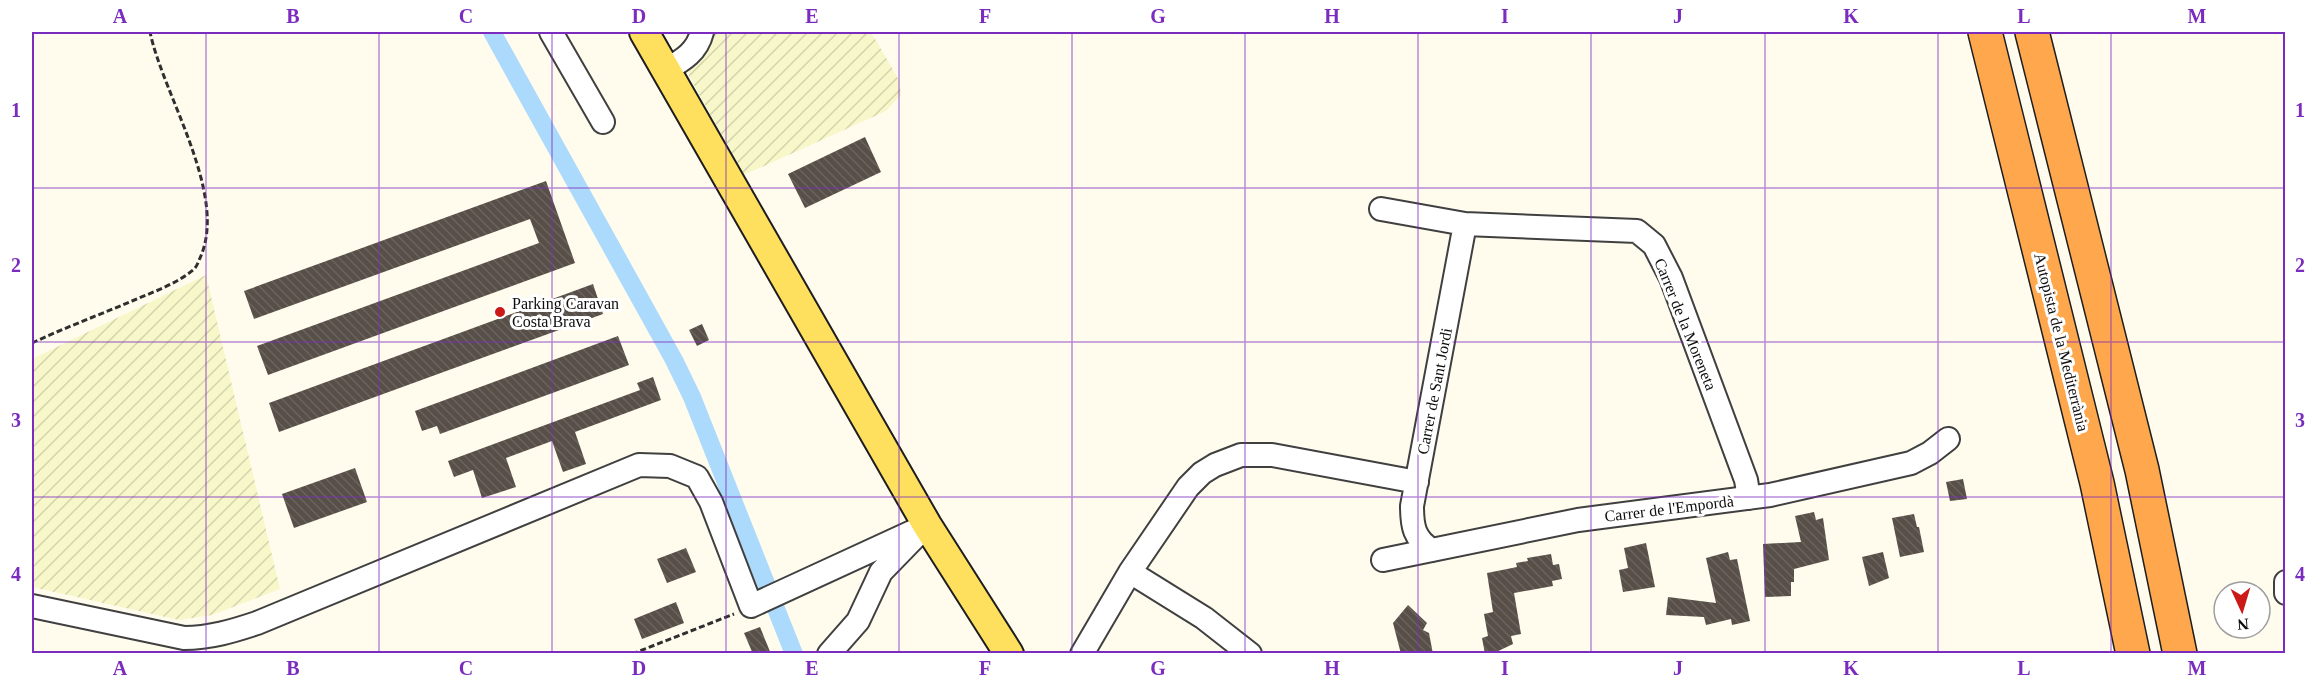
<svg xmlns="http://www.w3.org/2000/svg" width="2317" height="685" font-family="Georgia,serif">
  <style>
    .farmland { fill: url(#farmland-furrows) }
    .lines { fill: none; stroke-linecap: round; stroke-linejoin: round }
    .canal { stroke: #acdafc; stroke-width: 18 }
    .building { fill: url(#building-back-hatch) }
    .minor-casing { stroke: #404040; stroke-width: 26 }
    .major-casing { stroke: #1e1e1e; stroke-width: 32 }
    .highway-casing { stroke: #1e1e1e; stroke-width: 36 }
    .path { stroke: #2f2f2f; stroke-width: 3; stroke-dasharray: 6 3; stroke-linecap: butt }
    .minor { stroke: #fff; stroke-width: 22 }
    .major { stroke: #ffe05e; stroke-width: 28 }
    .highway { stroke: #ffa74c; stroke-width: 33 }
    .grid { fill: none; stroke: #7b2cbf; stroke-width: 1.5; stroke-opacity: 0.55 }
    .poi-dot { fill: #cb1918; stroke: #fff; stroke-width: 2 }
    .labels { text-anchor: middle; stroke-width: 6; stroke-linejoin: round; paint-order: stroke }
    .poi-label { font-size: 16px; fill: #0d0d0d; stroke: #fff; text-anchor: start }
    .street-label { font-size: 16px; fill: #0d0d0d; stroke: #fff }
    .neatline { fill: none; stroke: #7b2cbf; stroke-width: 2 }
    .grid-label { font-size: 20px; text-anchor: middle; font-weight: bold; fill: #7b2cbf }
  </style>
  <defs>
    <pattern id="farmland-furrows" width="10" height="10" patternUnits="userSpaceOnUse" patternTransform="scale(1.5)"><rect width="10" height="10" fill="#f8f7ca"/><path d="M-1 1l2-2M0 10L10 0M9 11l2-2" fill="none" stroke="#d3d3ac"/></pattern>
    <pattern id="building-back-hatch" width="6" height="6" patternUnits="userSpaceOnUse" patternTransform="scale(1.5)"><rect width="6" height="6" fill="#574f48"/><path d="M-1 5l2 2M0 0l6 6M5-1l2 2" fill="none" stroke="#6a645e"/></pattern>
  </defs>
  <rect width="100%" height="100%" fill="#fffcee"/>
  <!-- farmland -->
  <path class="farmland" d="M710,32H871L899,80L901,95L886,111L744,175L689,76V69L694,64Z
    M206,275L280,589L212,615L179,620L32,587V359Z"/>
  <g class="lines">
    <!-- canal -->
    <path class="canal" d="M492,32L674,360L692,397L794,654"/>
  </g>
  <!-- building -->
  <path class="building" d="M865,137L881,172L805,208L788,174Z
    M546,181L575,263L268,375L257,346L539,243L530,219L254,319L244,291Z
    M593,284L603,314L279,432L269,403Z
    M702,324L709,340L697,346L689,330Z
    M618,336L629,365L440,434L437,426L422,431L415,411Z
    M653,377L661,400L575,432L586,464L563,472L552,441L506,458L516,487L482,498L473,470L454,477L448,461L640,390L637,383Z
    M355,468L367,502L294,528L282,494Z
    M1963,479L1967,499L1950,501L1946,482Z
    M1814,512L1816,520L1823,518L1829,560L1794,569V582H1791V596L1765,597L1763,544L1801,542L1795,516Z
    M1914,514L1917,527H1919L1924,552L1900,557L1892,518Z
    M1646,543L1655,587L1623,592L1619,570L1628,568L1624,548Z
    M686,548L696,572L667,583L657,559Z
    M1728,552L1730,560L1737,559L1750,621L1732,625L1731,619L1706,625L1704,617L1666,615L1668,597L1716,603L1706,558Z
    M1883,552L1889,578L1869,586L1862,557Z
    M1551,554L1553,565L1559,564L1562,579L1552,581L1553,586L1514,593L1521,634L1511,636L1513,644L1492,654H1485L1482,638L1488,636L1484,614L1493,612L1487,573L1517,567L1516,563L1528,561L1527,558Z
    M676,602L684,623L642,639L634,619Z
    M1408,605L1427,623L1423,630L1429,633L1433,654H1401L1393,623Z
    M760,627L771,654H753L744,633Z"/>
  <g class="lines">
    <defs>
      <path id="minor" d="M551,32L603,122
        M666,70C683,60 697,52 702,32
        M1381,209L1465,224L1637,231L1654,245L1671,278L1746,480L1749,498
        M1432,550C1414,539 1412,526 1412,506L1465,224
        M1383,560L1578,520L1770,495L1911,463L1930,453L1948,439
        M1130,572L1204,618L1250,654
        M2286,582V593
        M32,606L184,638C210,638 233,631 257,623L639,465L670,466L697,477L711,502L751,606L927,525
        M829,654L858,621L881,572L917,535
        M1082,654L1130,572L1188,487L1202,473L1215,465L1241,455H1272L1417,482"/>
      <path id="major" d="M644,32L927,525L1009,654"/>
      <path id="highway" d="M1985,32L2097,483L2133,654
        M2032,32L2142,470L2180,654"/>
    </defs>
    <!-- minor casing -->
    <use href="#minor" class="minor-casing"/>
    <!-- major casing -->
    <use href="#major" class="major-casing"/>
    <!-- highway casing -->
    <use href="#highway" class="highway-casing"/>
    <!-- path -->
    <path class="path" d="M32,343C64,328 99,315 132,301C153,292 176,284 193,270C197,267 198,262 200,258C229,195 163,95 150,32
      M632,654L734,614"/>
    <!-- minor -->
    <use href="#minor" class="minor"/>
    <!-- major -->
    <use href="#major" class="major"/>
    <!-- highway -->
    <use href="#highway" class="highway"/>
  </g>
  <!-- grid -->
  <path class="grid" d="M206,32V654M379,32V654M552,32V654M726,32V654M899,32V654M1072,32V654M1245,32V654M1418,32V654M1591,32V654M1765,32V654M1938,32V654M2111,32V654M32,188H2286M32,342H2286M32,497H2286"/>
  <!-- markers -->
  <circle class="poi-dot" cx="500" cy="312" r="6"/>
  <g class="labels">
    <!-- poi labels -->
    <g class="poi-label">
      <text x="512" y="309">Parking Caravan<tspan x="512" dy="18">Costa Brava</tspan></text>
    </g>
    <!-- street labels -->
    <g class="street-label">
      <text transform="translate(1686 324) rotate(68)" y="6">Carrer de la Moreneta</text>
      <text transform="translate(2062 342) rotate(76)" y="6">Autopista de la Mediterrània</text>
      <text transform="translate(1434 391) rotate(-79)" y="6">Carrer de Sant Jordi</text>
      <text transform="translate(1669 508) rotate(-7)" y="6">Carrer de l'Empordà</text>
    </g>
  </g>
  <!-- border -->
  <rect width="2317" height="685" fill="none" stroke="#ffffff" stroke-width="66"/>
  <!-- north arrow -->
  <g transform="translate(2242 610) rotate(176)"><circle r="28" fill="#ffffff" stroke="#9e9e9e" stroke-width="1.5"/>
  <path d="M0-4.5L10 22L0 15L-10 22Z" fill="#cb1918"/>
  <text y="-9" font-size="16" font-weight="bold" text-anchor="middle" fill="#0d0d0d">N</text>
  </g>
  <rect x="33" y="33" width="2251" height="619" class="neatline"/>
  <g class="grid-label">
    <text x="120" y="23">A</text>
    <text x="293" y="23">B</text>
    <text x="466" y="23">C</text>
    <text x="639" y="23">D</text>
    <text x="812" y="23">E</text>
    <text x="985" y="23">F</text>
    <text x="1158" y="23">G</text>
    <text x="1332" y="23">H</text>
    <text x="1505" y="23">I</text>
    <text x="1678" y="23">J</text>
    <text x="1851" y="23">K</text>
    <text x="2024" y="23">L</text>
    <text x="2197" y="23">M</text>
    <text x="16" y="117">1</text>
    <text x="2300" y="117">1</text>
    <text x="16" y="272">2</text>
    <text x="2300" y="272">2</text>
    <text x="16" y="427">3</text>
    <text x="2300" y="427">3</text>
    <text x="16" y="581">4</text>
    <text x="2300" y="581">4</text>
    <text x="120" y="675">A</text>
    <text x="293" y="675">B</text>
    <text x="466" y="675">C</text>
    <text x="639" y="675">D</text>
    <text x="812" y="675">E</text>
    <text x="985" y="675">F</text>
    <text x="1158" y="675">G</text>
    <text x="1332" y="675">H</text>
    <text x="1505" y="675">I</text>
    <text x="1678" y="675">J</text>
    <text x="1851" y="675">K</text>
    <text x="2024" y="675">L</text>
    <text x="2197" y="675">M</text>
  </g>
</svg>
